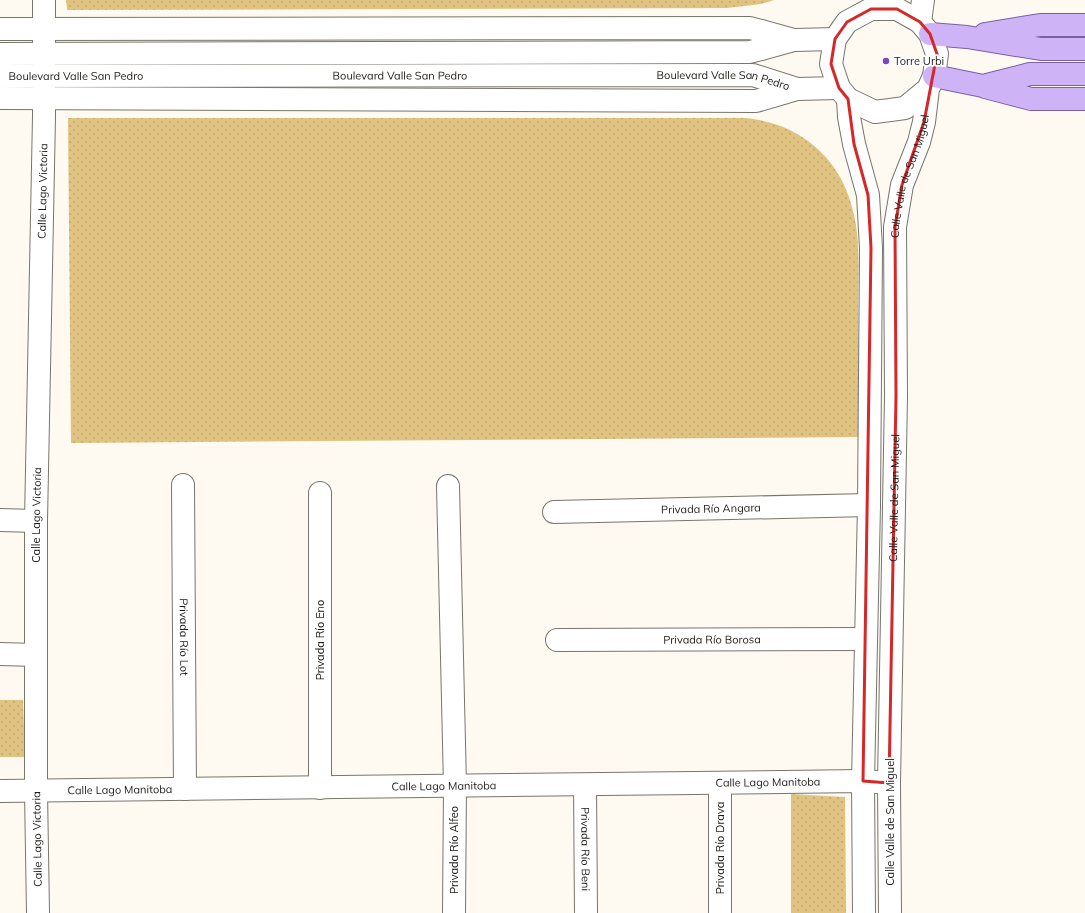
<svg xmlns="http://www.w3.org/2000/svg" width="1085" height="913" font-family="Mulish,sans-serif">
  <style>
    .grass { fill: url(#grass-dots) }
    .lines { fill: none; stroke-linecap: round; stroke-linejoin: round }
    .minor-casing { stroke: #78756d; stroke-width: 24 }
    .major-casing { stroke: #7c5ea5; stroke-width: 24 }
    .minor { stroke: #fff; stroke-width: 22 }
    .major { stroke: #ceb4f6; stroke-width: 22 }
    .marked { fill: none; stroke: #d62828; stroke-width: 3; stroke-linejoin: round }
    .poi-dot { fill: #7b46bd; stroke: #fff; stroke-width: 1.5 }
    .labels { text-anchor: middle; stroke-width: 3.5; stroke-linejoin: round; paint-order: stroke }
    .poi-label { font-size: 11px; fill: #1e1c19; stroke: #fff; text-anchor: start }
    .street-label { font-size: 11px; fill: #1e1c19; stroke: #fff }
  </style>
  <defs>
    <pattern id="grass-dots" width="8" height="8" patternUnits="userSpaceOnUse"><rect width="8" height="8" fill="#e0c381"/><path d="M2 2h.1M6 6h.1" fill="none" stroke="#c0a76f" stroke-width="1.8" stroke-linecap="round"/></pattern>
  </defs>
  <rect width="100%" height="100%" fill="#fefaf1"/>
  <!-- grass -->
  <path class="grass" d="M66,0H774L761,4L727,8L67,10Z
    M68,118H746C761,120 776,123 790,130C829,150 849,182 856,225C860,253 858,282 858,310C858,352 859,395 859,437L71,443Z
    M0,700H23L25,757H0Z
    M791,794L845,797L846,913H791Z"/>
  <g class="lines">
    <defs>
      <g id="minor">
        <path d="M920,22L923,0"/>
        <path d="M0,29L750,28L794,40"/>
        <path d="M0,54L750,52L794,40L835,39"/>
        <path id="s1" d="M0,76L753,75L797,89L839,88"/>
        <path d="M0,98L756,101L797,89"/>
        <path d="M848,99L849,117L854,144L868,195L871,248L869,505L863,781L864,913"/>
        <path id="s2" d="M183,485L185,789"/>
        <path d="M448,486L455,786L454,913"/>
        <path id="s3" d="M554,512L869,505"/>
        <path d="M0,520L36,521"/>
        <path id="s4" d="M557,640L866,639"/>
        <path d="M0,654L36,655"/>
        <path d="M720,783V913"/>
        <path id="s5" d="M585,785L586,913"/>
        <path d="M320,788V493"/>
        <path id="s6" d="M0,791L863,781L889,783"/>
        <path id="s7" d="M38,913L36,791V521L44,116V0"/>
        <path id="s8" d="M890,913L889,783L896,396L895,227L902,185L919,142L924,122L928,89L934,76L937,54L930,34L920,22L897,9H871L847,22L835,39L831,64L839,88L848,99L875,112L905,108L928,89"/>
      </g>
      <path id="major" d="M930,34L967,37L1041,49H1085
        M985,34L1040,25H1085
        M934,76L983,86L1030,74H1085
        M985,87L1031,99H1085"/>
    </defs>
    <!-- minor casing -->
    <use href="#minor" class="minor-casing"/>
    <!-- major casing -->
    <use href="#major" class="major-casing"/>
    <!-- minor -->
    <use href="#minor" class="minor"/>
    <!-- major -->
    <use href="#major" class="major"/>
  </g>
  <!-- marked area -->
  <path class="marked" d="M871,9H897L920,22L930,34L937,54L924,122L902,185L895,227L896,396L889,783L863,781L871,248L868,195L854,144L848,99L839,88L831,64L835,39L847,22Z"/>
  <!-- markers -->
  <circle class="poi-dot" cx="886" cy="61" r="4"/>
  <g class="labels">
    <!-- poi labels -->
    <g class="poi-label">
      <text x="894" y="65">Torre Urbi</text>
    </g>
    <!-- street labels -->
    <g class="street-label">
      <text dy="4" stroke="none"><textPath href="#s1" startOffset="76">Boulevard Valle San Pedro</textPath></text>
      <text dy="4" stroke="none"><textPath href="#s1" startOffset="400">Boulevard Valle San Pedro</textPath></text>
      <text dy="4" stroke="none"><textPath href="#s1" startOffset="724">Boulevard Valle San Pedro</textPath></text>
      <text dy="4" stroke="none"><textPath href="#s8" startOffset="739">Calle Valle de San Miguel</textPath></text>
      <text dy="4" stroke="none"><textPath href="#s7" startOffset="722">Calle Lago Victoria</textPath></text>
      <text dy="4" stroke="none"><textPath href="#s8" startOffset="415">Calle Valle de San Miguel</textPath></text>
      <text dy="4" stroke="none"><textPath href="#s3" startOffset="157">Privada Río Angara</textPath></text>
      <text dy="4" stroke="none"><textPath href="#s7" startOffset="398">Calle Lago Victoria</textPath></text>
      <text dy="4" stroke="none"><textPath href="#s2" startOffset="152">Privada Río Lot</textPath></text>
      <text transform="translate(320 640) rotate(-90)" y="4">Privada Río Eno</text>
      <text dy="4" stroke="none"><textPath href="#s4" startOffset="155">Privada Río Borosa</textPath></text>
      <text dy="4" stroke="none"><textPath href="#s6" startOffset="768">Calle Lago Manitoba</textPath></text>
      <text dy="4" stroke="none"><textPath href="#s6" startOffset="444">Calle Lago Manitoba</textPath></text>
      <text dy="4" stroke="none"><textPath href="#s6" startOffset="120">Calle Lago Manitoba</textPath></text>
      <text transform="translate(890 822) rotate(-90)" y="4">Calle Valle de San Miguel</text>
      <text transform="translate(37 839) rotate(-91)" y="4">Calle Lago Victoria</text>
      <text transform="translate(720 848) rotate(-90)" y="4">Privada Río Drava</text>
      <text dy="4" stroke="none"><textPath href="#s5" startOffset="64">Privada Río Beni</textPath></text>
      <text transform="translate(454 850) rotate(-90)" y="4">Privada Río Alfeo</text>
    </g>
  </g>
</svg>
